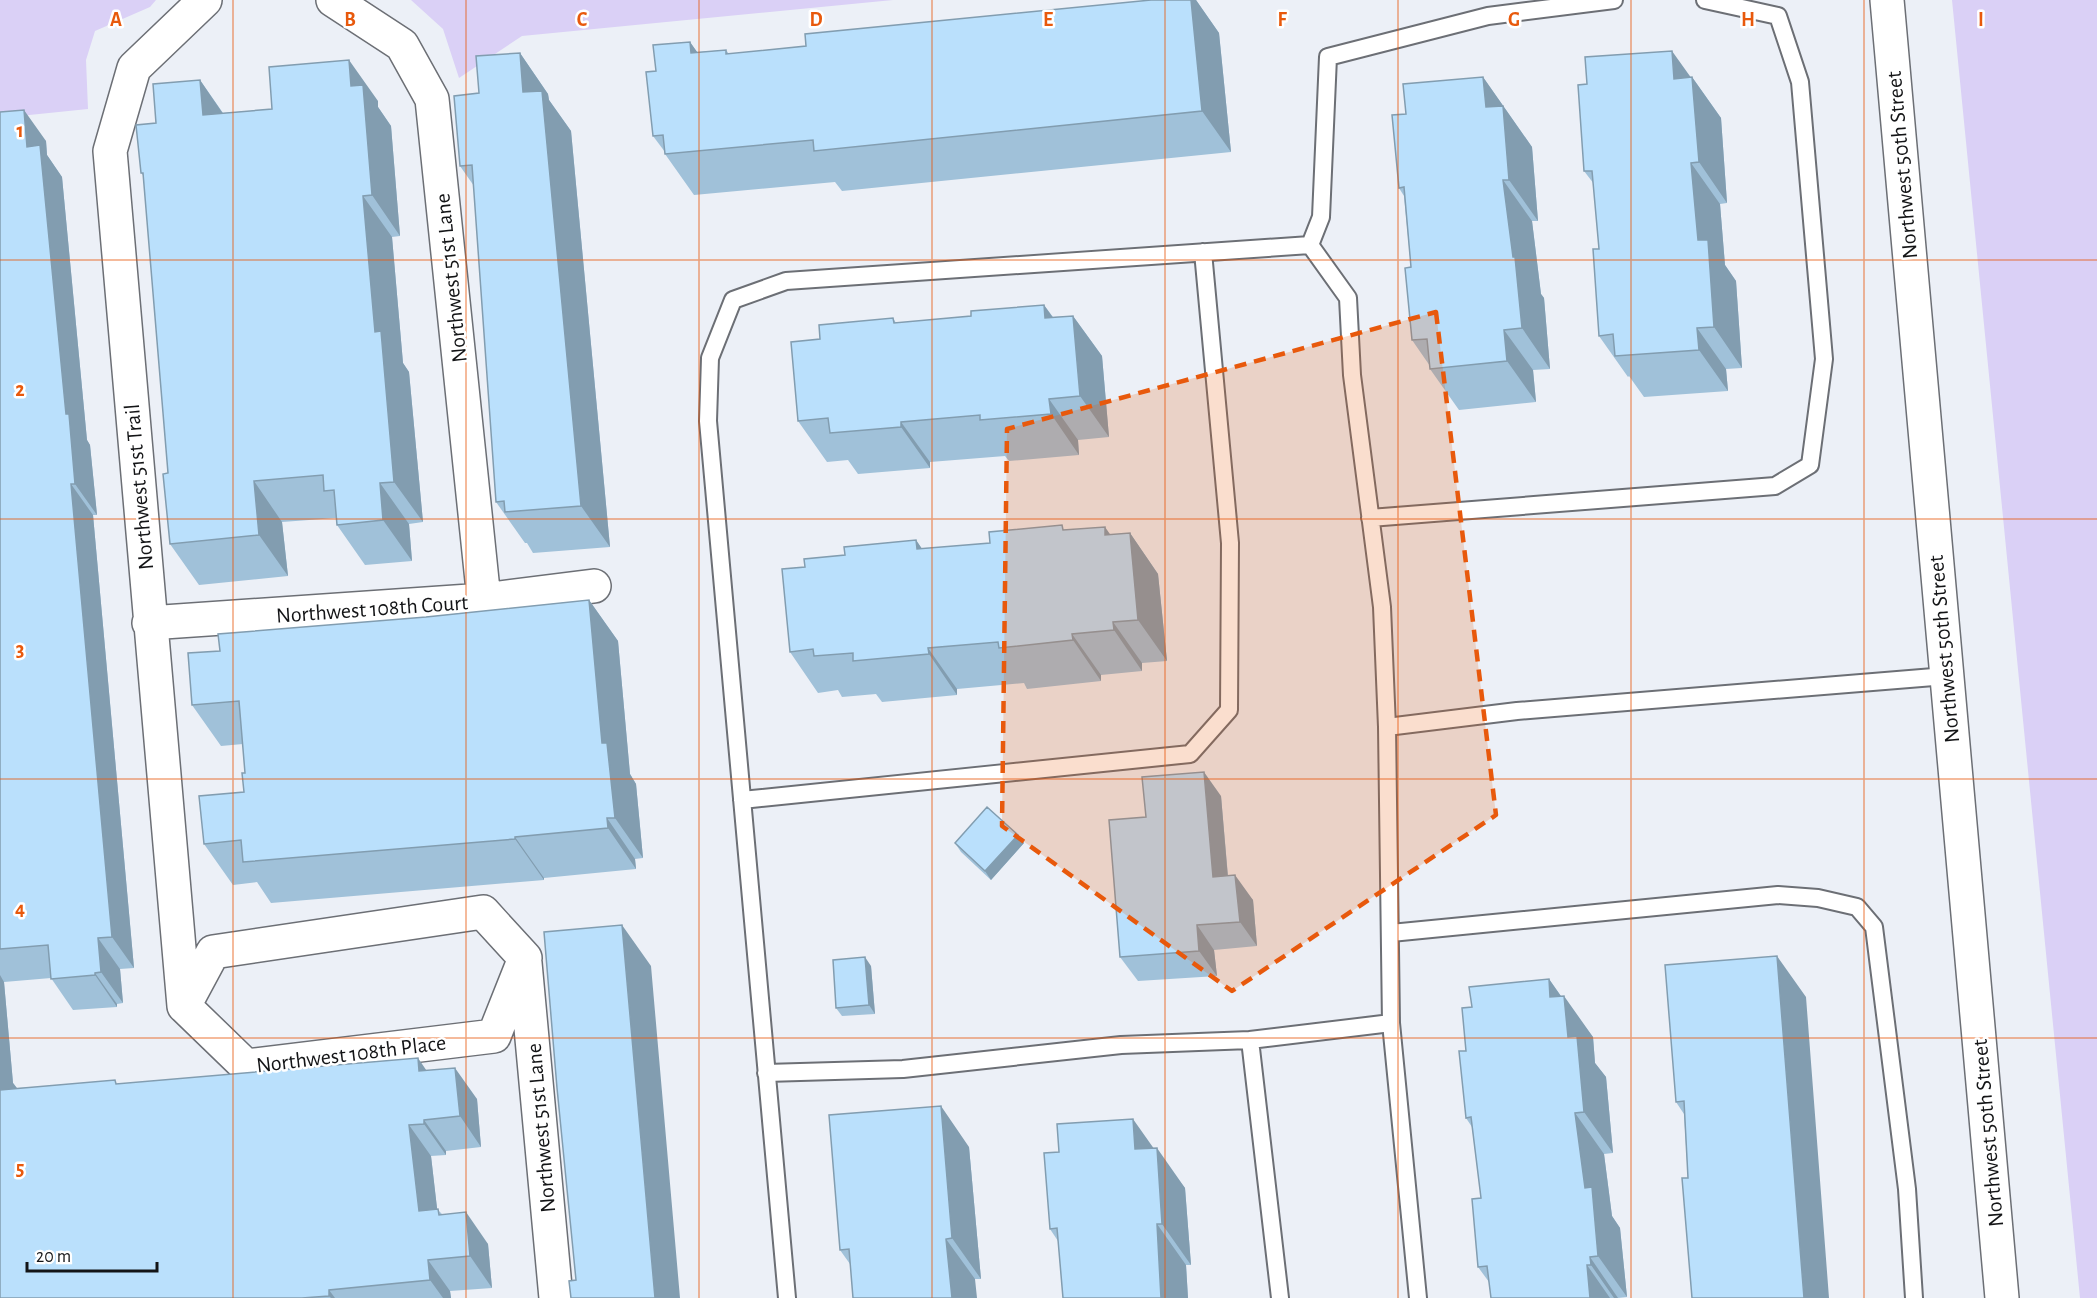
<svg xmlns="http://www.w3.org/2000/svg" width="2097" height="1298" font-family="'Alegreya Sans',sans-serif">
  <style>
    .green { fill: #dad0f6 }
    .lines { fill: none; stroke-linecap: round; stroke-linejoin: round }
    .service-casing { stroke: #6c6f75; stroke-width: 20 }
    .minor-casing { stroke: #6c6f75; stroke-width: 36 }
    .tertiary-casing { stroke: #6c6f75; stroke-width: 36 }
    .service { stroke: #fff; stroke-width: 16 }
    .minor { stroke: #fff; stroke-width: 33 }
    .tertiary { stroke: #fff; stroke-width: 33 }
    .wall { fill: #a0c1d9 }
    .shaded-wall { fill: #829db0 }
    .building { fill: #bae0fc; stroke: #829db0; stroke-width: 1.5 }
    .marked { fill: #e8590c; fill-opacity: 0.2; stroke: #e8590c; stroke-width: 4.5; stroke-dasharray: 12 8; stroke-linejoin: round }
    .grid { fill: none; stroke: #e8590c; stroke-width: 1.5; stroke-opacity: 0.55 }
    .labels { text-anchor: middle; stroke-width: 5; stroke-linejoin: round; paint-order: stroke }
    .street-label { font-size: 22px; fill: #131416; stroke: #fff }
    .grid-label { font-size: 20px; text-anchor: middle; font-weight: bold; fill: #e8590c; stroke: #fff; stroke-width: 5; stroke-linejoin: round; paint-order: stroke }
  </style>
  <rect width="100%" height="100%" fill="#ecf0f7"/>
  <!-- green -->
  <path class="green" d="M0,0H156L150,7L95,31L86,60L88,109L0,118Z
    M411,0H893L522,36L459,78L443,29Z
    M1952,0H2097V1298H2080Z"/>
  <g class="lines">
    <defs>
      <path id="service" d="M1310,245L1321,217L1328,57L1488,16L1614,0
        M1370,518L1775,486L1810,465L1824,359L1800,82L1778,16L1705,0
        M742,800L1190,754L1229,710L1230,543L1203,252
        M1391,933L1778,895L1818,898L1857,907L1874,927L1907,1189L1914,1298
        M1391,1023L1418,1298
        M1250,1040L1391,1023L1387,727
        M766,1073L903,1069L1121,1045L1250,1040L1280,1298
        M787,1298L708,421L710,358L733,300L786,281L1310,245L1348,298L1352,375L1382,607L1387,727L1517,711L1946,676"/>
      <path id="minor" d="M333,0L402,45L432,99L484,600
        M149,623L484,600L594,586
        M525,963L556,1298
        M184,1006L110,151L134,68L205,0
        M184,1006L246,1066L494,1036L525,958
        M184,1006L213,952L483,912L525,958"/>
      <path id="tertiary" d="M1887,0L2002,1298"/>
    </defs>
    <!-- service casing -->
    <use href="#service" class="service-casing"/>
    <!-- minor casing -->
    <use href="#minor" class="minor-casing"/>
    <!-- tertiary casing -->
    <use href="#tertiary" class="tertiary-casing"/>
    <!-- service -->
    <use href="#service" class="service"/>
    <!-- minor -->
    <use href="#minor" class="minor"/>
    <!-- tertiary -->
    <use href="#tertiary" class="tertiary"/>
  </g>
  <!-- wall -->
  <path class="wall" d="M1151,0H1196L1219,33L1231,152L842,191L835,182L694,195L665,154V152L653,136L656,71L690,42L697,52L726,50L729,54L806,46Z
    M520,53L548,94L549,100L571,131L610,547L533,553L527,543H525L496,502L474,186L460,166L479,93Z
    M1483,77L1532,147L1538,221H1532L1541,294L1544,298L1550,369L1533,370L1536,402L1459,410L1430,369V366L1412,340L1411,267L1404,196L1399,188L1406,114Z
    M1692,77L1721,118L1727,203L1720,204L1725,265L1736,281L1742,368L1726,369L1728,391L1644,397L1629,376L1628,377L1599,336V249L1594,184L1584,171L1587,84Z
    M200,80L223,113L378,101V107L391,126L400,236L392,237L403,363L409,372L423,522L409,524L412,561L365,565L337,525L336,518L282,522L288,576L199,585L170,544L168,473L144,176L141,173L156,123Z
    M0,112L46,141L47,155L62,177L87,440L90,445L97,515H93L134,968L120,969L123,1003L117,1004V1007L73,1010L51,978L4,982L13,1083L17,1088L427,1071L477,1099L481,1147L446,1151V1155L431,1156L437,1209L442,1214L488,1244L492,1288L450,1291L451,1298H0Z
    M1044,305L1053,317L1073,316L1102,356L1109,437L1078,440L1079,455L1009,461L1005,456L930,462V468L858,474L848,460L827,462L798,421L820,339L893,318L896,323L971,316Z
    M1066,530L1110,535L1130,533L1158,574L1167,661L1142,663V671L1101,675V681L1027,689L1024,683L957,689V695L882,702L876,694L842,697L838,690L818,693L790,652L805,567L845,555L916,540L922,549L990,543Z
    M589,600L618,641L630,774L636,784L643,858L635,859L636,869L544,878V880L271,903L257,882L233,885L204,844L244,792L245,773L243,744L221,746L192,705L220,651L426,617Z
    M1221,796L1228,876L1253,900L1257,946L1214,950L1217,976L1138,981L1120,957L1146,817Z
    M1018,835L1024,843L991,880L961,852L955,843Z
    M871,966L875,1014L842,1016L836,1008Z
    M1549,979L1561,996L1593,1037L1595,1063L1606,1077L1613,1153L1604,1154L1612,1216L1620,1228L1627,1297L1618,1298H1491L1489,1282L1478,1267L1481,1198L1472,1127L1466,1118V1051L1472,1007Z
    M1806,997L1688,1178L1684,1114L1676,1102Z
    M969,1147L981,1279H975L850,1264L840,1250Z
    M1153,1148L1185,1188L1191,1265H1186L1188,1298H1063L1058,1241L1050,1229L1059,1152Z"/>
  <!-- shaded-wall -->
  <path class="shaded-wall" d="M1191,0H1196L1219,33L1231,152L1202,111Z
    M690,42L719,83L691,53Z
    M1672,51L1692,79V77L1721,118L1727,203L1699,162L1674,79Z
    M520,53L548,94L549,100L571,131L610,547L581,506L523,92Z
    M349,60L378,101V107L391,126L400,236L372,195L351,86Z
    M1483,77L1532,147L1538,221L1509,180L1486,107Z
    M200,80L228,121L203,115Z
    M24,110L46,141L47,155L62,177L87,440L90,445L97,515L75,484L66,414L27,147Z
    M1691,163L1720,204L1725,265L1736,281L1742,368L1714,327L1698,240Z
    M1503,180L1532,221L1541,294L1544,298L1550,369L1522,328Z
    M363,196L392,237L403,363L409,372L423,522L394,482L375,332Z
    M1044,305L1073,346L1045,318Z
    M1073,316L1102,356L1109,437L1080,396Z
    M1697,328L1726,369L1728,391L1699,350Z
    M1504,330L1533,370L1536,402L1507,361Z
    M1049,399L1078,440L1079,455L1051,414Z
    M901,422L930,462V468L901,427Z
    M254,481L282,522L288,576L259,535Z
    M380,483L409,524L412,561L383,520Z
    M71,484L93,515L134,968L112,937Z
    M1105,527L1133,567L1130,533L1158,574L1167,661L1138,620L1105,535Z
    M916,540L944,581L917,549Z
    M589,600L618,641L630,774L636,784L643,858L615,818L602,743Z
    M1113,622L1142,663V671L1114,630Z
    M1072,634L1101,675V681L1073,640Z
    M928,648L957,689V695L929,654Z
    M1204,772L1221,796L1230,902L1213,877Z
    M607,818L635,859L636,869L608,828Z
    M1018,835L1024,843L991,880L985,871Z
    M515,837L544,878V880L515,839Z
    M1235,875L1253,900L1257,946L1240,922Z
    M622,925L651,966L680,1298H655Z
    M1197,925L1214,950L1217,976L1199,951Z
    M98,938L120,969L123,1003L101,972Z
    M1777,956L1806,997L1829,1298H1804Z
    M865,957L871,966L875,1014L869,1005Z
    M95,973L117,1004V1007L95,975Z
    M0,975L4,982L13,1083L19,1091L0,1090Z
    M1549,979L1565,1002L1564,996L1593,1037L1595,1063L1606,1077L1613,1153L1584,1112L1568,1037L1550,997Z
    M418,1058L439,1089L419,1071Z
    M455,1068L477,1099L481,1147L460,1116Z
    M941,1106L969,1147L981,1279L952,1238Z
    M1575,1113L1604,1154L1612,1216L1620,1228L1627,1297L1598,1256L1585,1188Z
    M1133,1119L1157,1153V1148L1185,1188L1191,1265L1162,1224L1135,1149Z
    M424,1120L446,1151V1155L424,1124Z
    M409,1125L431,1156L441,1242L419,1211Z
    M466,1212L488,1244L492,1288L470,1256Z
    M1157,1224L1186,1265L1188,1298H1161Z
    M946,1239L975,1279L977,1298H952Z
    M1590,1257L1618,1298H1614L1591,1265Z
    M428,1260L450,1291L451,1298H443L430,1280Z
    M1587,1265L1610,1298H1590Z
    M329,1290L335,1298H331L329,1296Z"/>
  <!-- building -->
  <path class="building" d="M1151,0H1191L1202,111L814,151L813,140L665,154L663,135L653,136L646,72L656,71L653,45L690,42L691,53L726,50V54L806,46L805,34Z
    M1672,51L1674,79L1692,77L1699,162L1691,163L1698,240H1708L1714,327L1697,328L1699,350L1615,356L1613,334L1599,336L1593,249H1599L1592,171H1584L1578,85L1587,84L1585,57Z
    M520,53L523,92L542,91L581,506L505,512L504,501L496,502L472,165L460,166L454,96L479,93L476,56Z
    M349,60L351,86L363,85L372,195L363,196L375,332L381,331L394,482L380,483L383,520L337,525L334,490L324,491L323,475L254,481L259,535L170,544L163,474L168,473L143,173H141L136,125L156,123L153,84L200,80L203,115L272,109L269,67Z
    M1483,77L1486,107L1503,106L1509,180H1503L1513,257H1515L1522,328L1504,330L1507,361L1430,369L1427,339L1412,340L1405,268L1411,267L1404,187L1399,188L1392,115L1406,114L1403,84Z
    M24,110L27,147L40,145L66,414H69L75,484H71L112,937L98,938L101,972L95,973V975L51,979L48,945L0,949V112Z
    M1044,305L1045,318L1073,316L1080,396L1049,399L1051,414L980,420V415L901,422V427L830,433L828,418L798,421L791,342L820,339L819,325L893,318L894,323L971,316V311Z
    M1062,525L1063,530L1105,527V535L1130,533L1138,620L1113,622L1114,630L1072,634L1073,640L999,648L998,642L928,648L929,654L853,661V653L814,656L813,649L790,652L782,569L805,567L804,559L845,555L844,547L916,540L917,549L990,543L989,532Z
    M589,600L602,743H607L615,818H607L608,828L515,837V839L243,862L241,840L204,844L199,796L244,792L242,773H245L239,701L192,705L188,653L220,651L218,634L426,617Z
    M1204,772L1213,877L1235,875L1240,922L1197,925L1199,951L1120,957L1109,820L1146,817L1142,777Z
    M987,807L1018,835L985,871L955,843Z
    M622,925L655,1298H571L569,1281L576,1280L557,1088L544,932Z
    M1777,956L1804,1298H1692L1682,1178H1688L1684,1101L1676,1102L1665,965Z
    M865,957L869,1005L836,1008L833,960Z
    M1549,979L1550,997L1564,996L1568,1037L1577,1036L1584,1112L1575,1113L1585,1188L1592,1187L1598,1256L1590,1257L1591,1265H1587L1590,1298H1491L1487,1266L1478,1267L1472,1199L1481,1198L1471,1117L1466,1118L1459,1051H1466L1462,1008L1472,1007L1469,987Z
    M418,1058L419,1071L455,1068L460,1116L424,1120V1124L409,1125L419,1211L438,1209L439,1215L466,1212L470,1256L428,1260L430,1280L329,1290V1296L302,1298H0V1090L115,1080L116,1084Z
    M941,1106L952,1238L946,1239L952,1298H853L849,1249L840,1250L829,1115Z
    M1133,1119L1135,1149L1157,1148L1162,1224H1157L1161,1298H1063L1057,1228L1050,1229L1044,1153L1059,1152L1057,1124Z"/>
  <!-- marked area -->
  <path class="marked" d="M1436,312L1496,815L1232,991L1002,826L1007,429Z"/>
  <!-- grid -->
  <path class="grid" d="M233,0V1298M466,0V1298M699,0V1298M932,0V1298M1165,0V1298M1398,0V1298M1631,0V1298M1864,0V1298M0,260H2097M0,519H2097M0,779H2097M0,1038H2097"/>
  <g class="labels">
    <!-- street labels -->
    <g class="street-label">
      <text transform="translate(1901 165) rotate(-95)" y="8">Northwest 50th Street</text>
      <text transform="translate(450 278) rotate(-96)" y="8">Northwest 51st Lane</text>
      <text transform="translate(138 487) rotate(-95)" y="8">Northwest 51st Trail</text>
      <text transform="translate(372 608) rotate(-4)" y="8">Northwest 108th Court</text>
      <text transform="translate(1943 649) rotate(-95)" y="8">Northwest 50th Street</text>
      <text transform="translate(351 1053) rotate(-7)" y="8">Northwest 108th Place</text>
      <text transform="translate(540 1128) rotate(-95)" y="8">Northwest 51st Lane</text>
      <text transform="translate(1987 1133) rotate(-95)" y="8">Northwest 50th Street</text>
    </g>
  </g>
  <g class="grid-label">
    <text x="116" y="26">A</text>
    <text x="350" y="26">B</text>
    <text x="582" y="26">C</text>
    <text x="816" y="26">D</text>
    <text x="1048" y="26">E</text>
    <text x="1282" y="26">F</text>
    <text x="1514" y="26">G</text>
    <text x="1748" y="26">H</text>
    <text x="1981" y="26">I</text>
    <text x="20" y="137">1</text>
    <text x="20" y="396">2</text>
    <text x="20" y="656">3</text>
    <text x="20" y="915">4</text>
    <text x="20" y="1175">5</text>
  </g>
  <!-- scale -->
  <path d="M27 1262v9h130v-9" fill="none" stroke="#131416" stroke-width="3"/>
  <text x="36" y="1262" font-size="18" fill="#131416" stroke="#ffffff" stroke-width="4.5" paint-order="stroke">20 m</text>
</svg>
